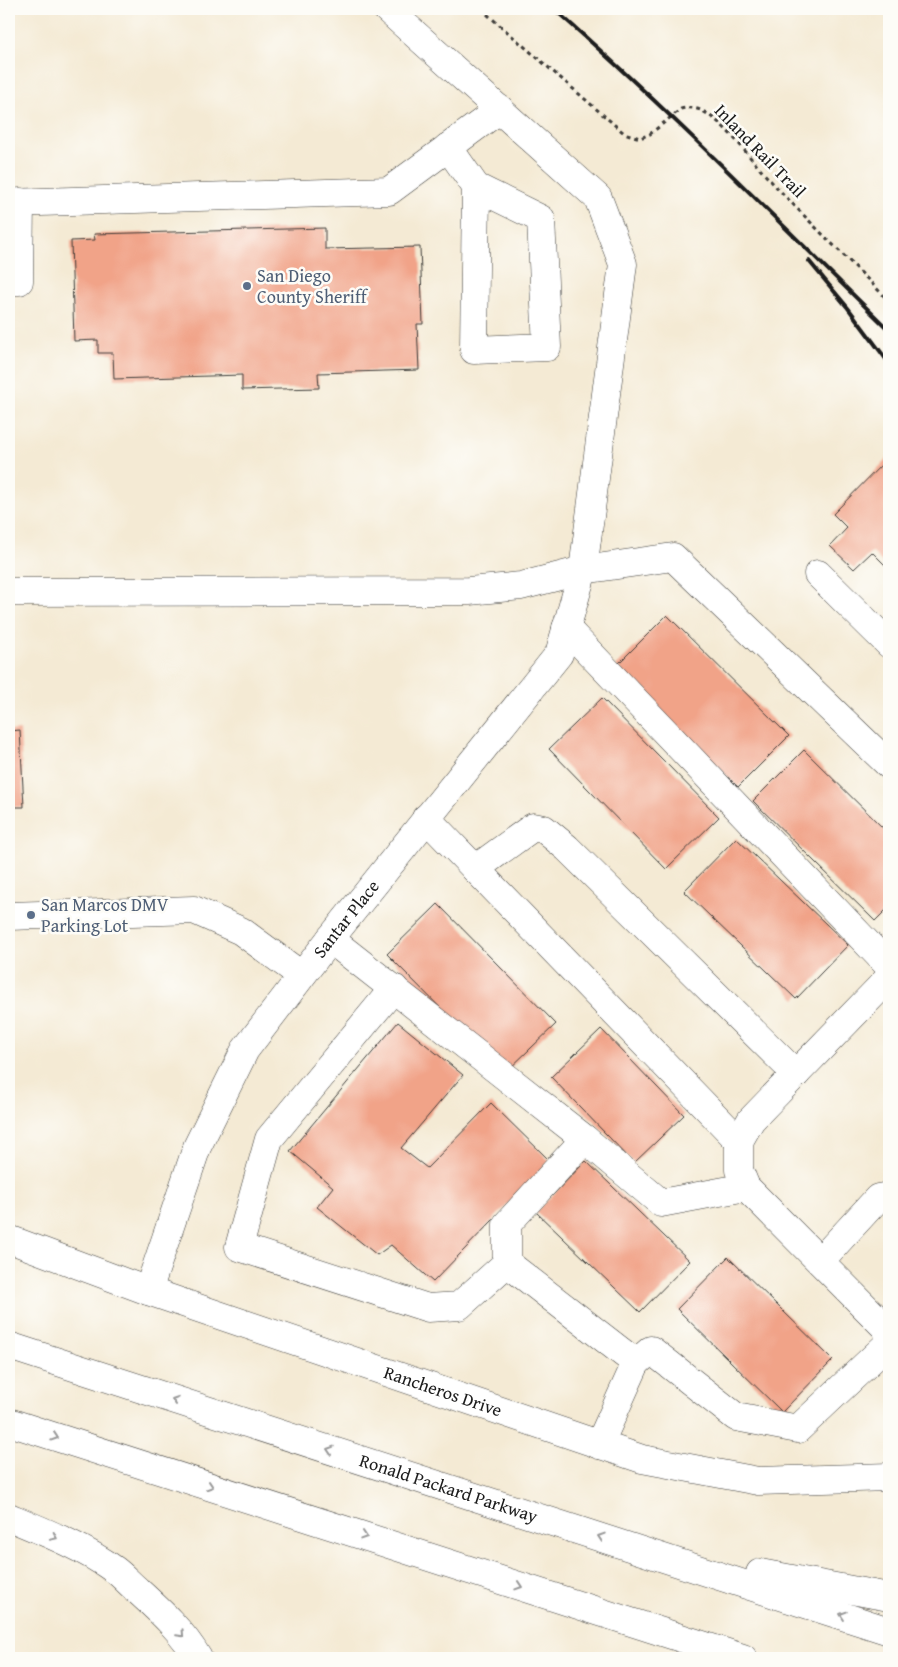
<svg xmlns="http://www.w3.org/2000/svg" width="898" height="1667" font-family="'Gentium Book Plus',serif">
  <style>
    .building { fill: #f1a388 }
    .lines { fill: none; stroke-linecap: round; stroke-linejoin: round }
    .minor-casing { stroke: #3c3b38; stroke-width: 29 }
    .major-casing { stroke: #3c3b38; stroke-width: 29 }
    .highway-casing { stroke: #3c3b38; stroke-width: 29 }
    .path { stroke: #3c3b38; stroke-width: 3; stroke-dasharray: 4 4; stroke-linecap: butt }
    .minor { stroke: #fff; stroke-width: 28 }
    .major { stroke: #fff; stroke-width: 28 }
    .highway { stroke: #fff; stroke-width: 28 }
    .rail { stroke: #1c1c1c; stroke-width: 4 }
    .oneway { stroke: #999 }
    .service-dot { fill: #5c6f8a; stroke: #fdfcf7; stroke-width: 2 }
    .labels { text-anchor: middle; stroke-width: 5; stroke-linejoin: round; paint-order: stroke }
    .street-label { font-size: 18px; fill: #1c1c1c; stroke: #fdfcf7 }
    .service-label { font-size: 18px; fill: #4e5e75; stroke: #fdfcf7; text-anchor: start }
  </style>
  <rect width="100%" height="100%" fill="#fdfcf7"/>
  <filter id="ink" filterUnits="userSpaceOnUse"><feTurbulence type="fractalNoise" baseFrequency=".02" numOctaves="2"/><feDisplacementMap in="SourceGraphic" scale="10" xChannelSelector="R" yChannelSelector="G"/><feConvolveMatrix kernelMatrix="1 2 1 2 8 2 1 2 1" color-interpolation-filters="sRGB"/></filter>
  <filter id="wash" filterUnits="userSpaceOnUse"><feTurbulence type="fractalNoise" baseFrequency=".0096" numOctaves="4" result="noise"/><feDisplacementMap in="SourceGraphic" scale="20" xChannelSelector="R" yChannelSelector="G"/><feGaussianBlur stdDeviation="1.12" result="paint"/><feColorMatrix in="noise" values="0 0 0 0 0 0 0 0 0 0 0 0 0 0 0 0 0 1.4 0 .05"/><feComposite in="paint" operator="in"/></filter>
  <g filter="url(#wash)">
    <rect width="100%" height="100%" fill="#f4ead4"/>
    <g id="blocks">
      <!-- building -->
      <path class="building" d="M325,228V249L420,247L423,324H417L419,370L318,373L319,388L242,390V375L114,379L113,353H98V340L74,341L71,241L95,240L94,234Z
        M889,457V569L872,552L854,569L830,546L847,528L833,514Z
        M667,615L789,736L738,787L616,666Z
        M602,698L719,817L666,869L549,749Z
        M20,730L24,807H9V731Z
        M804,750L889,834V907L875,921L753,801Z
        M736,838L848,945L796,999L684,891Z
        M438,904L556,1024L505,1073L387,954Z
        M398,1022L463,1075L401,1148L427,1168L491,1103L550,1161L433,1282L391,1245L377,1255L317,1207L333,1187L290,1151Z
        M601,1029L684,1115L634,1163L551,1077Z
        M586,1161L690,1261L640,1312L536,1212Z
        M728,1257L833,1360L782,1412L677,1309Z"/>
    </g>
  </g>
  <g filter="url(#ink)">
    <use href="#blocks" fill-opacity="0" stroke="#3c3b38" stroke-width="1"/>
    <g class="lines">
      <defs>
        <g id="minor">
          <path d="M448,147L476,187L474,350L547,347L541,219L476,187"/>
          <path d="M9,203L389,191L500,109"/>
          <path d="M9,281H19L20,202"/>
          <path d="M818,574L889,644"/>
          <path d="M9,592L469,591L521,586L583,570L673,557L889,765"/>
          <path d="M566,628L889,966"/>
          <path d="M426,818L739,1141"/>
          <path d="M475,869L533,827L544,829L567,848L796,1074"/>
          <path d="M9,916L194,910L241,931L301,975"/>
          <path d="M330,939L585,1139L507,1224V1263L636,1363L599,1445"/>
          <path d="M889,978L751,1120L739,1141V1170L746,1187L889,1331"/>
          <path d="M394,988L269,1139L239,1247L428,1308L459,1306L507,1263"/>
          <path d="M585,1139L661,1203L746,1187"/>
          <path d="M820,1261L878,1198L889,1196"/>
          <path id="s1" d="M148,1291L197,1147L245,1050L330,939L559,654L583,570L623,264L598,198L387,9"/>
          <path d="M636,1363L651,1350L736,1417L798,1429L889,1343"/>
        </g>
        <g id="major">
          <path id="s2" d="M9,1239L148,1291L642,1459L758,1481L889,1477"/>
        </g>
        <g id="highway">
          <path id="s3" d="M9,1346L889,1631"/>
          <path d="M9,1422L743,1658"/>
          <path d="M9,1517C45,1532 83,1547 115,1570C123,1576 130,1584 137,1590C160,1611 183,1632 198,1658"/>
          <path d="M760,1573L889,1597"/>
        </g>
      </defs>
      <!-- minor casing -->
      <use href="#minor" class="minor-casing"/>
      <!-- major casing -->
      <use href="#major" class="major-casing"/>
      <!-- highway casing -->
      <use href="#highway" class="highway-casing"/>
      <!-- path -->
      <path class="path" d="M481,9L624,133L640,138L650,134L681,109C691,106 701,109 709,115C733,132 749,158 769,179C808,221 849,260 889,301"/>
      <!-- minor -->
      <use href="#minor" class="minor"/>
      <!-- major -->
      <use href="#major" class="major"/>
      <!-- highway -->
      <use href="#highway" class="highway"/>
      <!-- rail -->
      <path class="rail" d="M554,9C670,111 779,222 889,330
        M809,261L848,308L889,363"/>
    </g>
    <!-- one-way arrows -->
    <defs><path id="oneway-chevron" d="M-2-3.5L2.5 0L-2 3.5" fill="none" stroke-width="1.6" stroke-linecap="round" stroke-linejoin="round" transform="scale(1.25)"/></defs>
    <g class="oneway">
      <use href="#oneway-chevron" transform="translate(175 1400) rotate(-162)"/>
      <use href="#oneway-chevron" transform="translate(55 1437) rotate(18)"/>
      <use href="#oneway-chevron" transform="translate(330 1450) rotate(-162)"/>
      <use href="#oneway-chevron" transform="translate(210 1486) rotate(18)"/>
      <use href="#oneway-chevron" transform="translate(364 1536) rotate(18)"/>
      <use href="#oneway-chevron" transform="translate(54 1537) rotate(26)"/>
      <use href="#oneway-chevron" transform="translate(601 1537) rotate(-162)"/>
      <use href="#oneway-chevron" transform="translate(519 1586) rotate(18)"/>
      <use href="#oneway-chevron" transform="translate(843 1615) rotate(-161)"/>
      <use href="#oneway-chevron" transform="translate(181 1634) rotate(47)"/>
    </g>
  </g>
  <!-- markers -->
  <g class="service-dot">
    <circle cx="247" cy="286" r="5"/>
    <circle cx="31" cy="915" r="5"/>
  </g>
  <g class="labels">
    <!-- street labels -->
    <g class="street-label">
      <text transform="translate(760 151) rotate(46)" y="6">Inland Rail Trail</text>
      <text dy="6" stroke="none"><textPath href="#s1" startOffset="426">Santar Place</textPath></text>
      <text dy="6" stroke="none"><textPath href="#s2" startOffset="460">Rancheros Drive</textPath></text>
      <text dy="6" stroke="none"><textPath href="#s3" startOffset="462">Ronald Packard Parkway</textPath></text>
    </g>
    <!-- service labels -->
    <g class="service-label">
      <text x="257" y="282">San Diego<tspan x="257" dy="21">County Sheriff</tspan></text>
      <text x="41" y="911">San Marcos DMV<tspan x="41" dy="21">Parking Lot</tspan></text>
    </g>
  </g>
  <!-- margin -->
  <rect width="898" height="1667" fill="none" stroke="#fdfcf7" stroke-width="30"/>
</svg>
